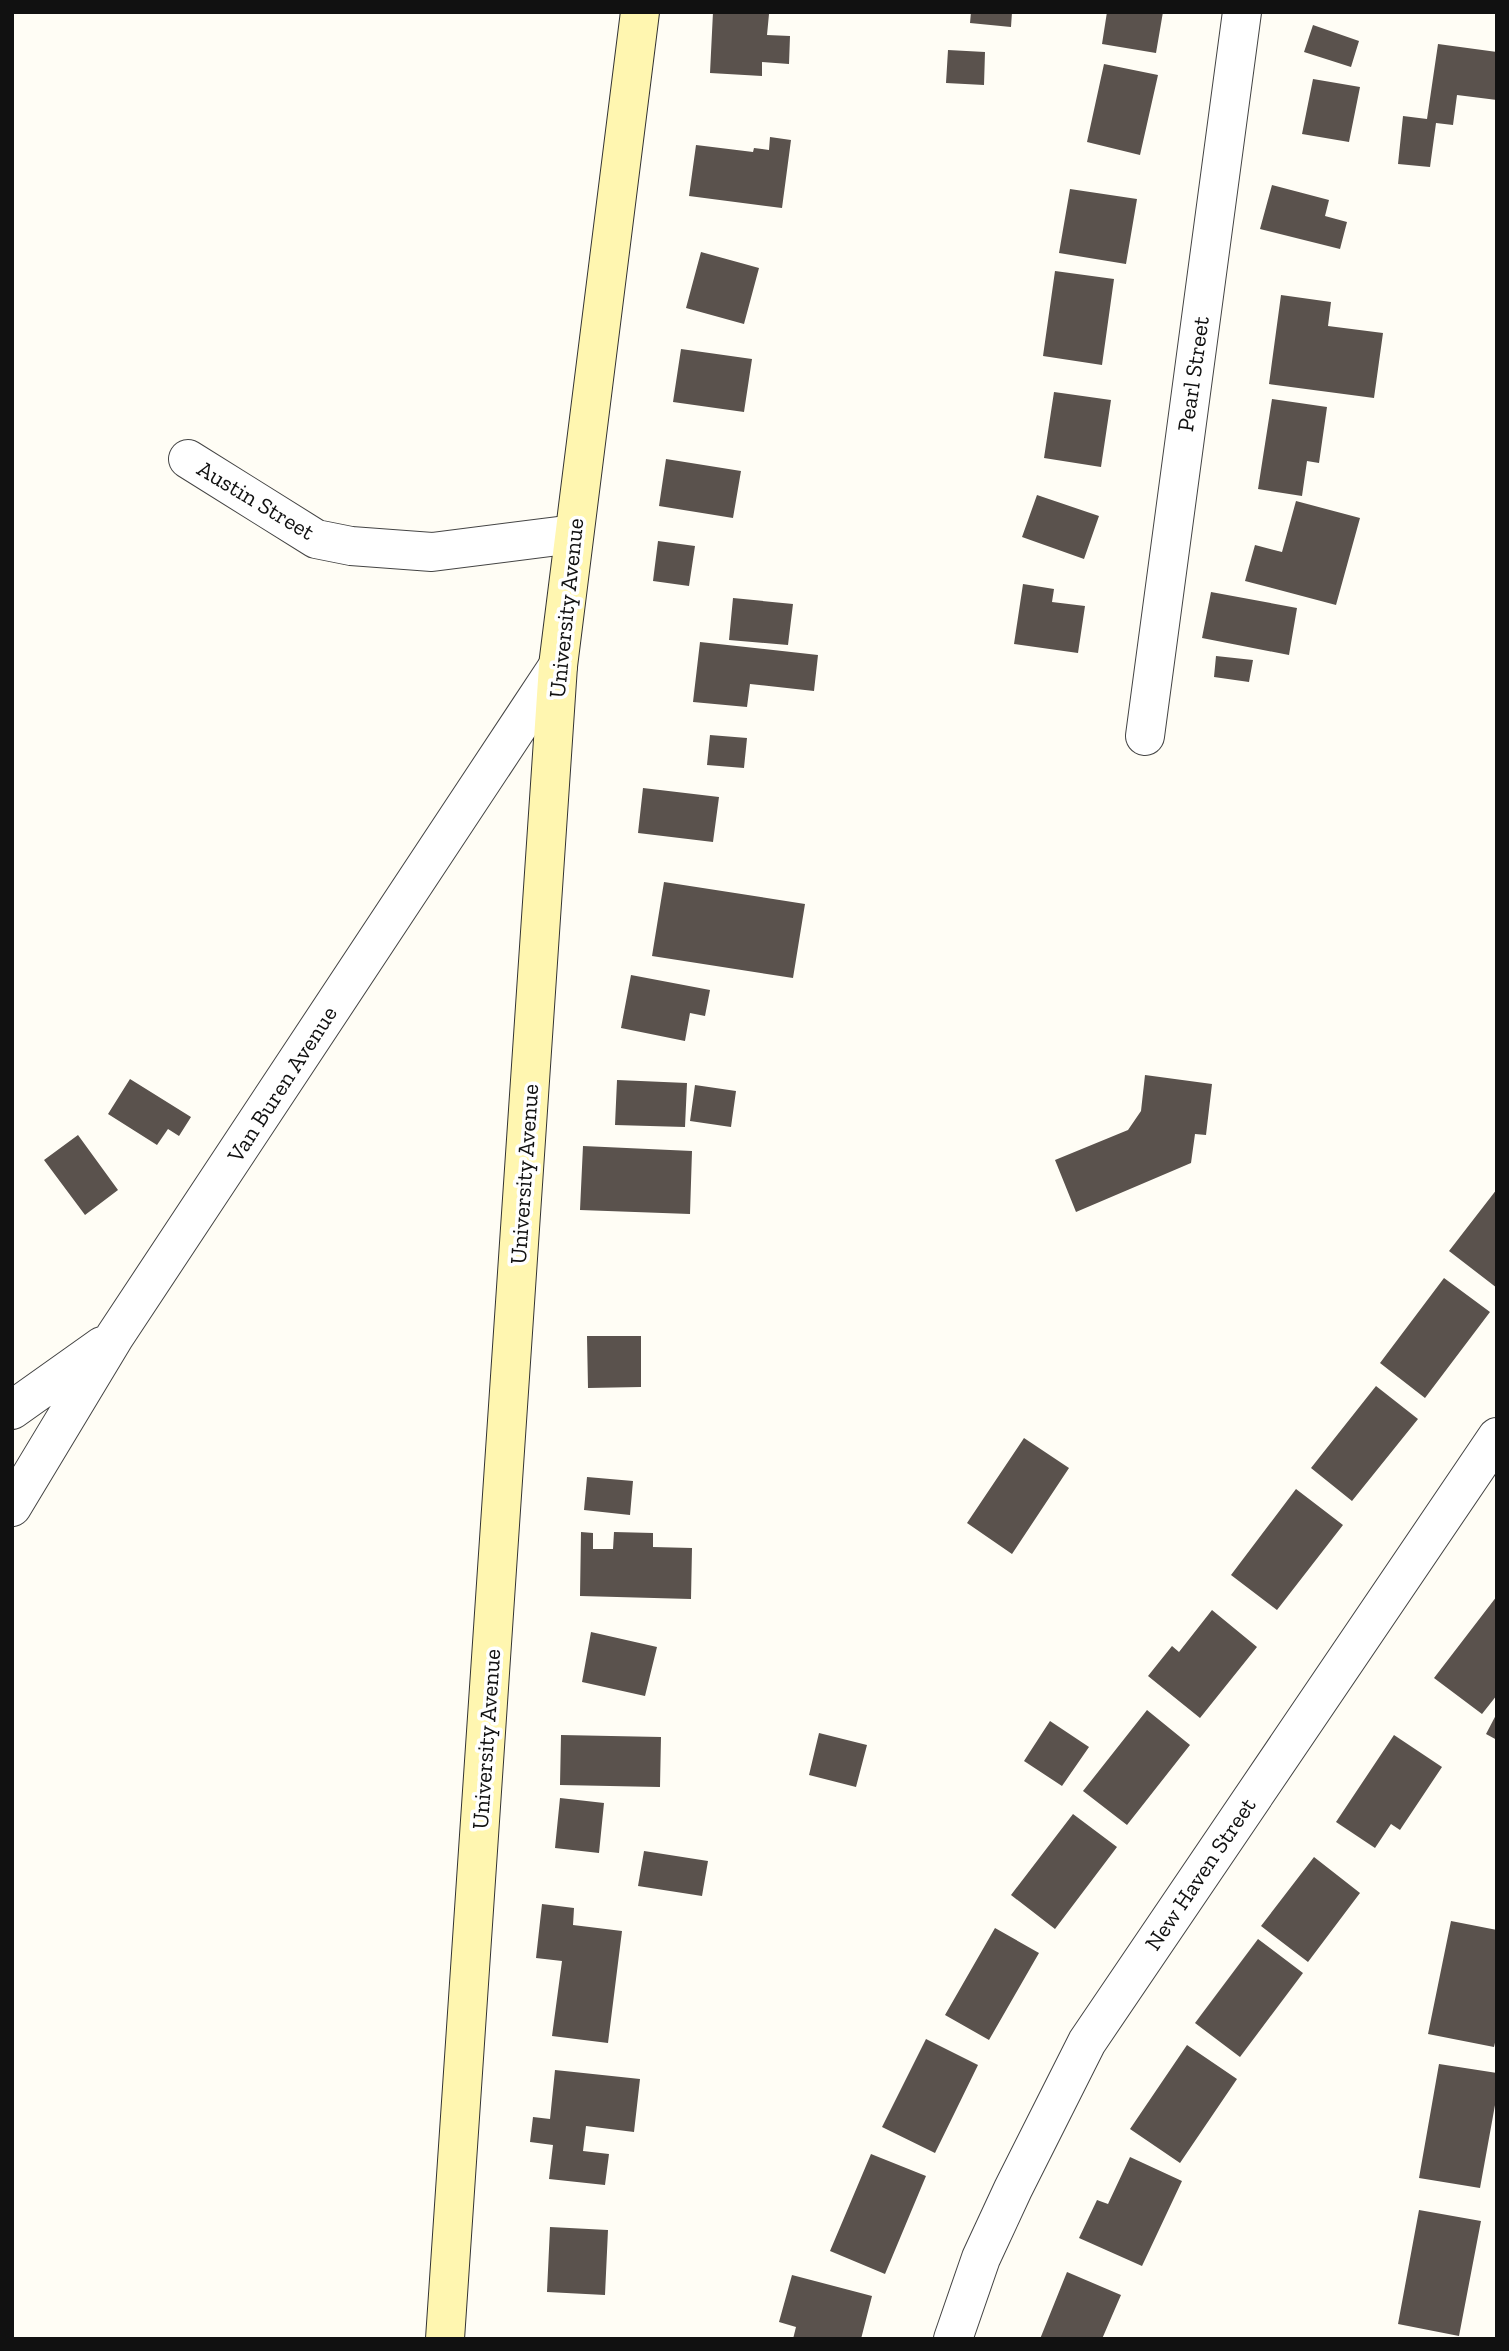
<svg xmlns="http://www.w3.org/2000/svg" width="1509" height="2351" viewBox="0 0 1509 2351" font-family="'Zilla Slab',serif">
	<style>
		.building { fill: #5a524d }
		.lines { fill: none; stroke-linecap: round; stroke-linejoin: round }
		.street-casing { stroke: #444; stroke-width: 40 }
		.secondary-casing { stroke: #333; stroke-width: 40 }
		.street { stroke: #fff; stroke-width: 38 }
		.secondary { stroke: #fff6b0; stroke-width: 38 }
		.labels { text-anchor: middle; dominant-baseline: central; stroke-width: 7; stroke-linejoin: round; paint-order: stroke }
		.street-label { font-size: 23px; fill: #111; stroke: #fff }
	</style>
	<rect width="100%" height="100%" fill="#fffdf5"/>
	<!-- building -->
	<path class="building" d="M713,12l56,2 -2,21 23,1 -1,28 -27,-2v14l-52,-3z
		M971,12h41l-1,15 -41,-4z
		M1107,12h56l-7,41 -54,-9z
		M1313,25l46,16 -8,26 -47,-15z
		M1438,44l59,8v48l-40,-5 -4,30 -17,-2 -6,44 -32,-3 5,-48 24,3z
		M948,50l37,2 -1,33 -38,-2z
		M1104,64l54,11 -18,80 -53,-13z
		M1313,79l47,8 -11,55 -47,-8z
		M770,137l21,3 -9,68 -93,-12 7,-51 57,7 1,-4 15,2z
		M1272,185l57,15 -4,16 22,6 -7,27 -80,-20z
		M1070,189l67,10 -11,65 -67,-11z
		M701,252l58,16 -15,56 -58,-16z
		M1055,271l59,8 -12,86 -59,-9z
		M1281,295l50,7 -3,24 55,7 -9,65 -105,-14z
		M681,349l71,10 -8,53 -71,-10z
		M1054,392l57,8 -10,67 -57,-9z
		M1272,399l55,8 -8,56 -12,-2 -5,35 -44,-7z
		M666,459l75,12 -8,47 -74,-12z
		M1037,495l62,21 -15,43 -62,-22z
		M1296,501l64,17 -24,87 -91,-24 10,-36 27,7z
		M658,541l37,5 -6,40 -36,-5z
		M1023,584l31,5 -2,13 33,4 -7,47 -64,-9z
		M1211,592l86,16 -8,47 -87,-17z
		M733,598l60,6 -5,41 -59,-5z
		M700,642l118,13 -4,36 -64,-7 -3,23 -54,-5z
		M1216,656l37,4 -4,22 -35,-5z
		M710,735l37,3 -3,30 -37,-3z
		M643,788l76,9 -6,45 -75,-9z
		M664,882l141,22 -12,74 -141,-22z
		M631,975l79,15 -5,26 -15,-3 -5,28 -64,-13z
		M1145,1075l67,9 -6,51 -11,-1 -4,29 -115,49 -21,-52 73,-30 13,-19z
		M130,1079l61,38 -12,19 -11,-7 -11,16 -49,-31z
		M617,1080l70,3 -2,44 -70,-2z
		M695,1085l41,6 -5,36 -41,-6z
		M78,1135l40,55 -33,25 -41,-55z
		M583,1146l109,5 -2,63 -110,-4z
		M1497,1189v99l-48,-37z
		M1444,1278l46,34 -65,86 -45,-35z
		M587,1336h54v51l-53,1z
		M1376,1386l42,33 -66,82 -41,-33z
		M1024,1438l45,30 -57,86 -45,-31z
		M587,1477l46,4 -3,34 -46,-5z
		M1296,1489l47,36 -66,85 -46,-35z
		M581,1532l12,1v16h20l1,-17 39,1v14l39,1 -1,51 -111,-3z
		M1497,1596v99l-15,19 -48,-36z
		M1212,1610l45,37 -57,71 -52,-42 24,-30 7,6z
		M591,1632l66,15 -12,49 -63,-14z
		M1147,1710l43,35 -63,80 -44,-34z
		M1497,1713v27l-11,-6z
		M1050,1721l39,26 -27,39 -38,-25z
		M819,1733l48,12 -11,42 -47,-12z
		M561,1735l100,2 -1,50 -100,-2z
		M1394,1735l48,32 -42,63 -9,-6 -16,24 -39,-26z
		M560,1798l44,5 -5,50 -44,-5z
		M1073,1814l44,33 -62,82 -44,-34z
		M644,1851l64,10 -6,35 -64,-10z
		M1314,1857l46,36 -52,69 -47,-36z
		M542,1904l32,4 -1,17 49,6 -14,112 -56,-7 10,-75 -26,-3z
		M1451,1921l46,9v104l-3,13 -66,-13z
		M995,1928l44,25 -50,87 -44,-25z
		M1258,1939l45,34 -63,84 -45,-34z
		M926,2039l52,26 -43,88 -53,-26z
		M1187,2045l50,34 -57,84 -50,-34z
		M1439,2064l58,9v21l-17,94 -61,-10z
		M555,2070l85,9 -6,53 -48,-6 -3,25 26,3 -4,31 -56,-6 4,-34 -23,-3 3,-25 17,2z
		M871,2154l55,22 -41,98 -55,-23z
		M1130,2157l52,24 -40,85 -63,-28 18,-38 11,4z
		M1419,2210l62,11 -22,115 -61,-12z
		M550,2227l58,3 -3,65 -58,-3z
		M1067,2272l54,23 -19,44h-62z
		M792,2275l80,21 -11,43h-68l3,-12 -17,-5z"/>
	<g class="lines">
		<defs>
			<path id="street" d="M188,459l128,80 35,7 81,6 142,-18
				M1145,736l97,-724
				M12,1410l90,-64
				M12,1507l103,-171 443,-670
				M953,2339l28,-81 32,-69 74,-147 410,-605"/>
			<path id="secondary" d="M445,2339l113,-1673 82,-654"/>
		</defs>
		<!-- street casing -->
		<use href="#street" class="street-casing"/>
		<!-- secondary casing -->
		<use href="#secondary" class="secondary-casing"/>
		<!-- street -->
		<use href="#street" class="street"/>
		<!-- secondary -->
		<use href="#secondary" class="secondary"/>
	</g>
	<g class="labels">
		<!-- street labels -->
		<g class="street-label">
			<text transform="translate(1193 374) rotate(-82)">Pearl Street</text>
			<text transform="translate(256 500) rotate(31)">Austin Street</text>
			<text transform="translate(566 608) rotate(-84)">University Avenue</text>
			<text transform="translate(282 1084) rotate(-57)">Van Buren Avenue</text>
			<text transform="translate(524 1174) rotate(-86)">University Avenue</text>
			<text transform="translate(486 1739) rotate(-86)">University Avenue</text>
			<text transform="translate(1200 1874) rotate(-56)">New Haven Street</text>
		</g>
	</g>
	<!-- border -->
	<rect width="1509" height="2351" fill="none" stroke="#111111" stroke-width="28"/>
</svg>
